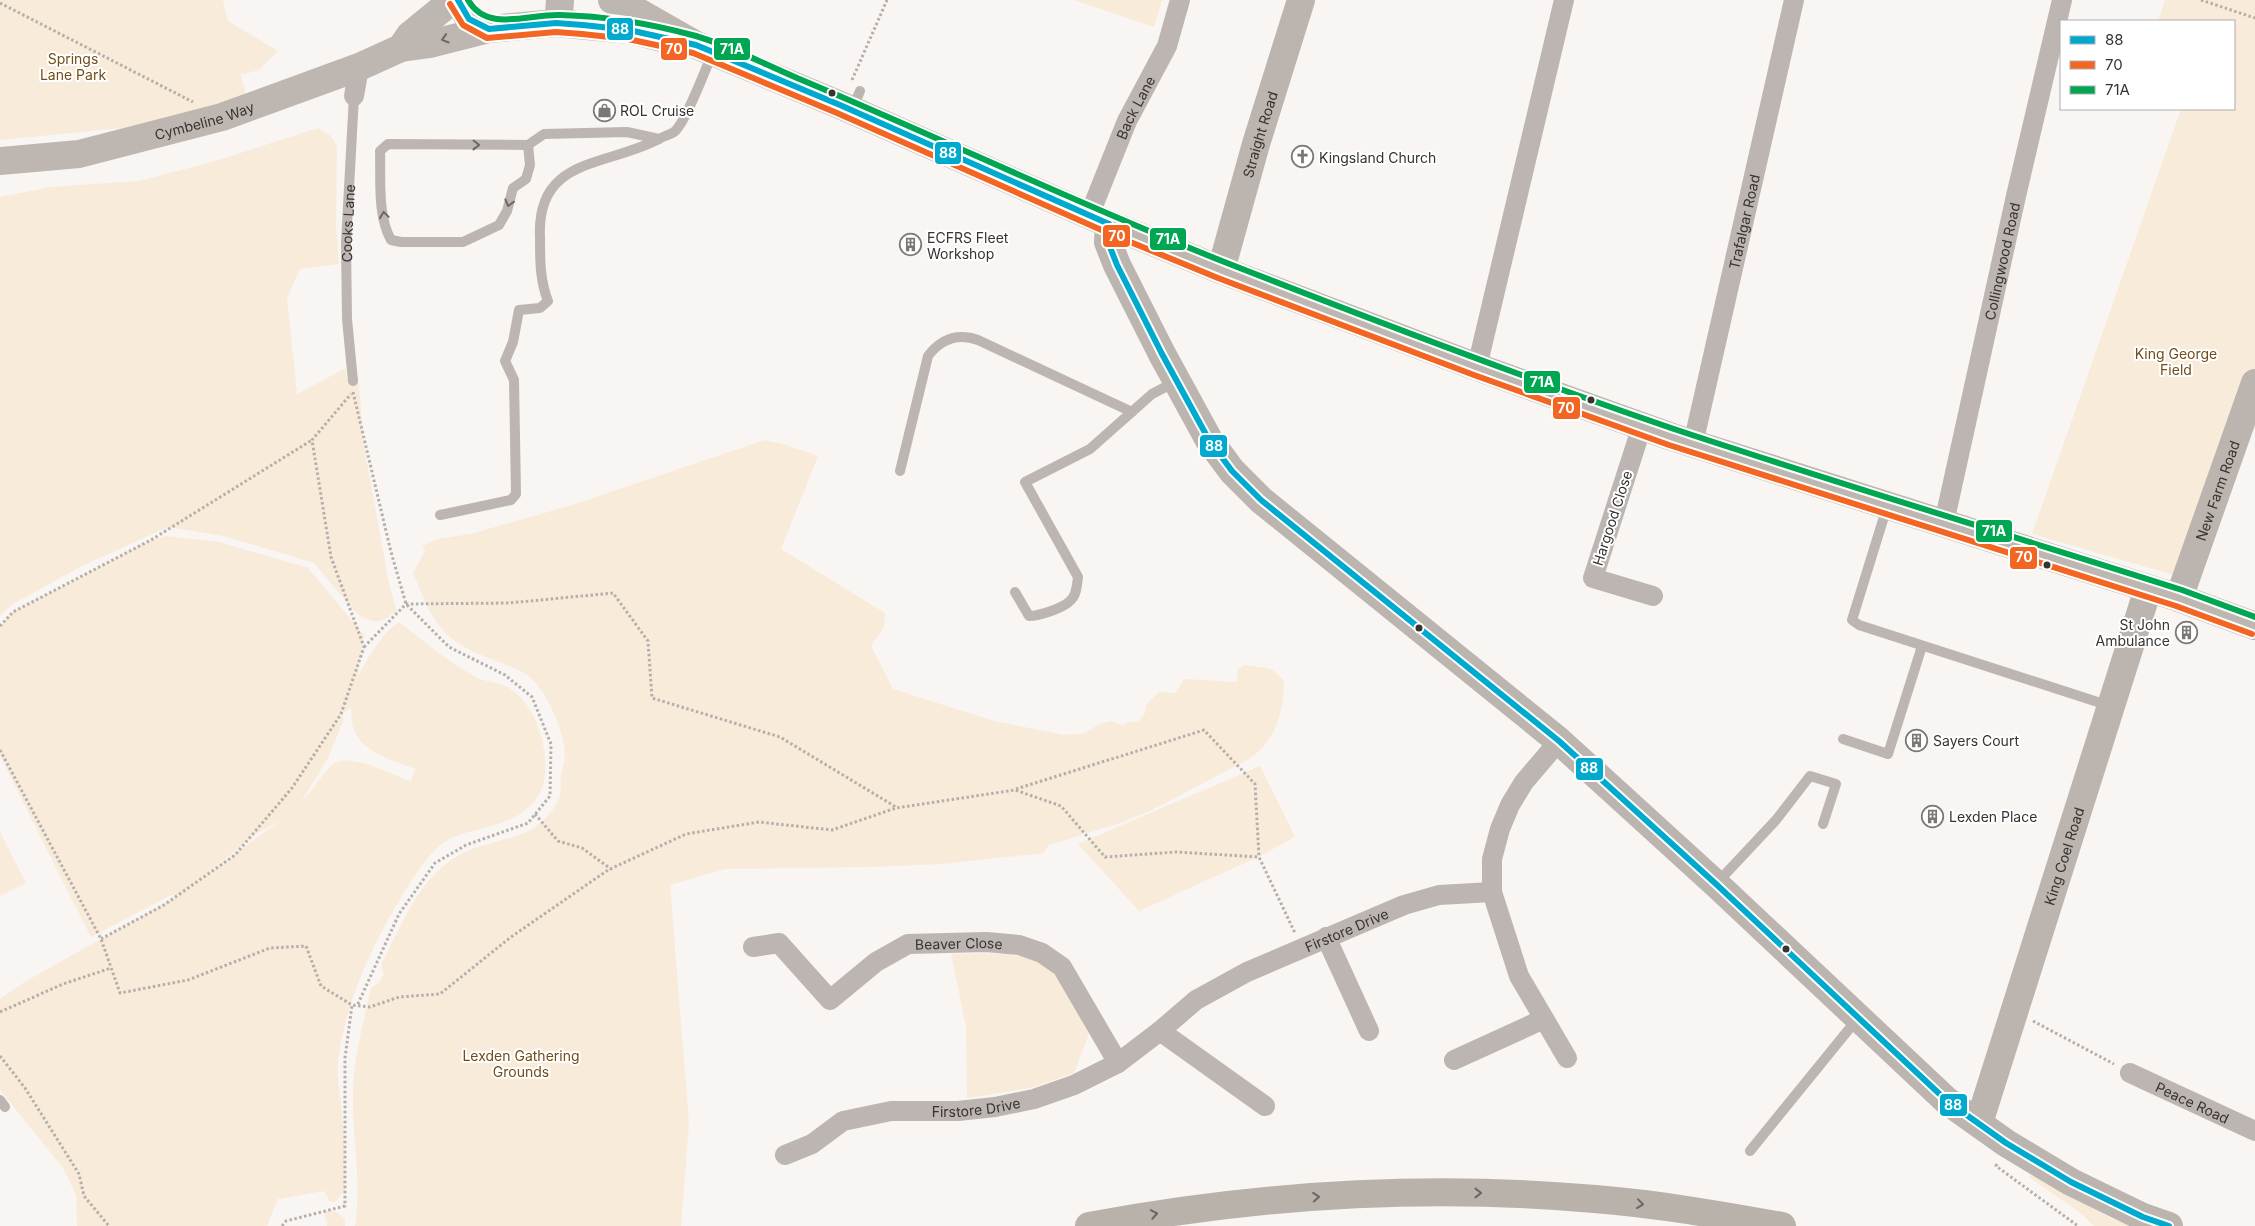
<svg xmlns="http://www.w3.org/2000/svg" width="2255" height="1226" viewBox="0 0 2255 1226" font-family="Inter,sans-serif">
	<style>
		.green { fill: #f9ebda; fill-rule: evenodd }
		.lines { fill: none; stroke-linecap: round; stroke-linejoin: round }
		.path { stroke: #b5afab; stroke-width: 3; stroke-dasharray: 2.5 2.5; stroke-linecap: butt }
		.lane { stroke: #bcb5b1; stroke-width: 10 }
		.street { stroke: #bcb5b1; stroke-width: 20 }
		.secondary { stroke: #bbb4af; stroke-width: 28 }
		.primary { stroke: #beb7b1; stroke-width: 28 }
		.highway { stroke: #b8b2ab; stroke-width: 28 }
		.bus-1-casing { stroke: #fff; stroke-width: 10 }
		.bus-2-casing { stroke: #fff; stroke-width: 10 }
		.bus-3-casing { stroke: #fff; stroke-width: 10 }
		.bus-1 { stroke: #00a9ce; stroke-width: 6 }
		.bus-2 { stroke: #f26522; stroke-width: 6 }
		.bus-3 { stroke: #00a651; stroke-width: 6 }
		.oneway { stroke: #6c6864 }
		.oneway2 { stroke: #6c6764 }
		.oneway3 { stroke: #6a6662 }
		.bus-dot { fill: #363331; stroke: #fff; stroke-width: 2 }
		.labels { text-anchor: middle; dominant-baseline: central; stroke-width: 4; stroke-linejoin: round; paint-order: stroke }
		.park-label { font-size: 14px; fill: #714d19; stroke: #fff }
		.street-label { font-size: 14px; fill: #363331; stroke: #fff }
		.poi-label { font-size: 14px; fill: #363331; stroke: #fff; text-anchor: start }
		.line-badge { stroke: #fff; stroke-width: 2 }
		.badge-label { font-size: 14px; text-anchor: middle; font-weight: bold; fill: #fff }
	</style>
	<rect width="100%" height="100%" fill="#f8f5f2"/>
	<!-- green -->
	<path class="green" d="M0,0h223l5,21 50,30 -19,19 -18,5 5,21 -93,29 -153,15z
		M1074,0h88l-8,27z
		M2165,0h90v375l-78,201 -145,-42 149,-425h53v-88h-76z
		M318,128l13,8 6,10 -1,77 3,41 -39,5 -13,29 10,96 49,-26 1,11 12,3 4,59 26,143 8,28c-7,2 -8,5 -14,8 -9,4 -20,-2 -27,-7l-42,-50 -90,-27 -56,-9 -86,39 -69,38 -13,12v-419l51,-10 87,-6 71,-18z
		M765,440l18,4 35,12 -37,93 104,64 -1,14 -13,19 22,43 101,32 70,14 21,-2 16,-10 11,-2 10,5 6,-4 11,-1 6,-8 1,-8 13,-13 17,1 8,-14 53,3 1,-13 7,-4 26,4 13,11c-1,33 -7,61 -37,80l-97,51 -33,13 -68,21 -6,8 -100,11 -76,3 -142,2 -55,16 19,238 -8,103h-326c7,-44 -3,-89 -2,-133 0,-36 11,-70 18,-105l8,-5 5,-9 -3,-9c15,-29 34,-75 59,-96 9,-8 21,-16 32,-20 34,-12 67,-11 86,-48 4,-6 2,-18 3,-26 2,-7 4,-14 4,-22 -1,-23 -21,-71 -43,-81 -23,-12 -50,-17 -71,-34 -21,-18 -27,-40 -38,-65l12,-22 -3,-5 15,-7 34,-5 101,-29z
		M166,536l53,6 89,26 56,67 -6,41c11,-19 23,-42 41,-54 25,19 49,40 77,55 9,5 20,5 29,9 12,5 25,21 30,33 10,23 17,58 1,80 -23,33 -72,25 -97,47 -15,14 -25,31 -36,48 -31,51 -58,108 -65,168 -2,18 3,35 4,53 3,25 3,50 3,75l-9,11 -6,1 -6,-11 -46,8 -11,27h-190l-1,-31 -13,-27 -63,-78v-91l26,-18 154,-86h-9l-80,42 -91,-181v-129l13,-15 138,-72zM351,708c1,6 0,13 2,19 8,26 40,33 62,42l-4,12c-19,-5 -63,-32 -80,-15 -11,11 -19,26 -30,36l27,-44 16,-39 -3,-5zM282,819l-89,66 60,-49z
		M1260,766l35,71 -37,20 -119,54 -61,-67z
		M0,832l26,51 -26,13z
		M951,954c33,0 83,-6 106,23 13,16 21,39 32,57l-15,39 -44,15 -63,10 -1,-72z
		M2032,1173l78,45 22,8h-38l-11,-11 -54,-38z
		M324,1211h11l10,8v7h-18z"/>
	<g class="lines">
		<!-- path -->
		<path class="path" d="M2201,0l54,18
			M0,3l193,99
			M852,80l35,-80
			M353,392l38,160 15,52 43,43 56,28 27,22 19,47 -1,52 -22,27 -62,22 -31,18 -36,51 -42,92
			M0,626l13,-14 138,-72 161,-100
			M364,647l42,-43 103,-1 104,-10 35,48 4,57 128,39 116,70
			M0,750l101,189 19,54 68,-13 82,-32 36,-2 15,40 31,19 18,2 29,-10 41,-3 71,-57 97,-67 78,-36 73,-12 73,8 64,-22 119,-18 46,16 44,51 71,-5 83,5
			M1016,789l188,-59 51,54 4,73 36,76
			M535,814l23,27 24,7 29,21
			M101,939l63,-34 71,-50 57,-67 49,-74 23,-67 -33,-90 -19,-117 39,-46
			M0,1012l63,-28 48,-16
			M2033,1021l81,43
			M0,1056l25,32 54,86 5,22 25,30
			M1997,1164l-1,2 82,60
			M282,1226l4,-5 59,-15v-148l7,-53"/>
		<!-- lane -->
		<g class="lane">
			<path d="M852,110l8,-19"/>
			<path d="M528,145l2,20 -4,14 -13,9 -6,23 -8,14 -36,17h-62l-10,-2c-14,-25 -10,-61 -11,-89l8,-7 140,1 16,-11 83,-2 32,7"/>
			<path id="s1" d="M353,381l-6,-62 -1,-76 8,-147"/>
			<path d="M900,471l28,-115c13,-17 30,-23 50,-16l154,72"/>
			<path d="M1887,507l-35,113 7,5 251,81"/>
			<path d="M440,515l71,-15 5,-6 -2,-114 -9,-19 8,-19 6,-32 21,-2 8,-7c-8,-20 -8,-41 -8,-63 -4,-80 63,-71 117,-98 5,-3 12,-5 17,-8 11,-8 32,-64 38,-78"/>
			<path d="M1015,592l14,24c10,0 35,-8 42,-16 6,-6 6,-16 7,-23l-53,-95 65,-33 62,-55 23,-12"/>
			<path d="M1843,739l45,15 34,-108"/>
			<path d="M1716,884l60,-64 34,-44 26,8 -13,40"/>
			<path d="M0,1100l5,7"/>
			<path d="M1750,1151l108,-133"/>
		</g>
		<!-- street -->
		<g class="street">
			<path d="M354,96l5,-29"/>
			<path id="s2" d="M1089,216l38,-95 40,-75 13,-46"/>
			<path d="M1477,367l87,-367"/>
			<path d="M1642,426l-49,152 60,18"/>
			<path id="s3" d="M1693,444l101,-444"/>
			<path id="s4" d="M1944,523l72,-327 46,-196"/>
			<path d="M1559,741l-35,41 -14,23 -10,24 -8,30v33l27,84 48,82"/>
			<path d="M1326,937l43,94"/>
			<path id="s5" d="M753,947l26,-4 51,57 46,-38 32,-18 78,-2 33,3 23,8 20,14 56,96"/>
			<path d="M1160,1031l105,75"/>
			<path d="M1454,1060l90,-41"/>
			<path id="s6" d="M2130,1073l125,58"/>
			<path id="s7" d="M785,1155l27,-11 31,-23 48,-10h67l37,-4 39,-8 40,-14 44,-22 42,-32 36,-31 51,-28 157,-67 35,-10 53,-3"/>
		</g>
		<!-- secondary -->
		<g class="secondary">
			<path d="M1109,224l-1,18 9,23 45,89 47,86 23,31 29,29 298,241 157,143 231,217 59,42 65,39 72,35 26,9"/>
			<path id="s8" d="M1221,270l35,-126 45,-144"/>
			<path id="s9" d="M2179,598l76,-215"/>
			<path id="s10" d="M1979,1123l169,-534"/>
		</g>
		<!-- primary -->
		<g class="primary">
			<path d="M458,0l11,19 20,10 67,-6 73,7 41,10"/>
			<path d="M612,0l23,10 61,35 144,60 269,119 112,46 256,97 195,70 507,161 76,28"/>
			<path d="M556,23l3,-8 1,-15"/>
			<path d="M401,48l9,-13 43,-35"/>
			<path id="s11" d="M0,161l79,-7 143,-37 137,-50 42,-19 29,-4 59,-15"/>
		</g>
		<!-- highway -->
		<path class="highway" d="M1089,1226c166,-31 337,-42 506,-27 63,5 125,16 187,27"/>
		<defs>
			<path id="bus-1" d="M458,0l11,19 20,10 67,-6 27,2 46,5 67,15 144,60 269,119
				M1109,224l-1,18 9,23 45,89 47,86 23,31 29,29 298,241 157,143 231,217 59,42 65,39 72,35 26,9"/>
			<path id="bus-2" d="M450,4l13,21 24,13 69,-6 26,2 46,5 65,14 144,60 269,119 112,46 256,97 195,70 507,161 76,28"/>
			<path id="bus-3" d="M468,0c19,33 59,14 92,15 45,1 92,9 136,21 34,10 68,28 101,42 144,60 285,128 430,185 148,58 297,115 447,166 168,56 339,107 508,161l73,27"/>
		</defs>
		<!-- bus-1 casing -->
		<use href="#bus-1" class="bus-1-casing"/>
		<!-- bus-2 casing -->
		<use href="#bus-2" class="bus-2-casing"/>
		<!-- bus-3 casing -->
		<use href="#bus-3" class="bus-3-casing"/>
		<!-- bus-1 -->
		<use href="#bus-1" class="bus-1"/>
		<!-- bus-2 -->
		<use href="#bus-2" class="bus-2"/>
		<!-- bus-3 -->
		<use href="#bus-3" class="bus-3"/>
	</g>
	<!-- one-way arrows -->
	<defs><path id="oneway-chevron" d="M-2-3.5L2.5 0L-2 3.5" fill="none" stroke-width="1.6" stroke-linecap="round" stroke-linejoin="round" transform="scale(1.25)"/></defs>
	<use class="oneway" href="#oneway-chevron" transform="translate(445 39) rotate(163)"/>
	<g class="oneway2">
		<use href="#oneway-chevron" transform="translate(476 145) rotate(1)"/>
		<use href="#oneway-chevron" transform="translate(509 203) rotate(105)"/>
		<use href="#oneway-chevron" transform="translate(384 215) rotate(-98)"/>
	</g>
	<g class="oneway3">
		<use href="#oneway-chevron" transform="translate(1478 1193)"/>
		<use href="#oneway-chevron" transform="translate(1316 1197) rotate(-4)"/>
		<use href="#oneway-chevron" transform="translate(1640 1204) rotate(7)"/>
		<use href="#oneway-chevron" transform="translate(1154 1214) rotate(-10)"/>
	</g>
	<!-- icons -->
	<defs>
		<symbol id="shop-ring" viewBox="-11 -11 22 22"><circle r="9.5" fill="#fff" stroke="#7a7775" stroke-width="1.5"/><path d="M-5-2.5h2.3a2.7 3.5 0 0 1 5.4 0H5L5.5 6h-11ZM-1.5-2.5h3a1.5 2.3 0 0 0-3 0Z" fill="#7a7775"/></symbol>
		<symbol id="church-ring" viewBox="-11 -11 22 22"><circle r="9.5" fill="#fff" stroke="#7a7775" stroke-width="1.5"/><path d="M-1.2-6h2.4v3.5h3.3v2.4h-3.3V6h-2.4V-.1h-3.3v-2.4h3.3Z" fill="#7a7775"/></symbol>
		<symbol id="building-ring" viewBox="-11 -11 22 22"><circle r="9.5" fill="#fff" stroke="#7a7775" stroke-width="1.5"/><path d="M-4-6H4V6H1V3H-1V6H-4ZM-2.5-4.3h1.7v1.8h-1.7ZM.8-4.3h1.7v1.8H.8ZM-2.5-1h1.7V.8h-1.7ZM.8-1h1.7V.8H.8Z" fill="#7a7775"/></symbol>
	</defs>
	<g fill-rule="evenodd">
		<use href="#shop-ring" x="592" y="98" width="25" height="25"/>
		<use href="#church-ring" x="1290" y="144" width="25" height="25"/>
		<use href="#building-ring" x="898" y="232" width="25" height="25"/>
		<use href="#building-ring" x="2174" y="620" width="25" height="25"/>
		<use href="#building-ring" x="1904" y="728" width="25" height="25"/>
		<use href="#building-ring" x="1920" y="804" width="25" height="25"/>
	</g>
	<!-- markers -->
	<g class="bus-dot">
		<circle cx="832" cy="93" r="4.5"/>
		<circle cx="1591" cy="400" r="4.5"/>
		<circle cx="2047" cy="565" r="4.5"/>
		<circle cx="1419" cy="628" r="4.5"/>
		<circle cx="1786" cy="949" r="4.5"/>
	</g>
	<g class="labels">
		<!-- park labels -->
		<g class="park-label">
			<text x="73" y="58">Springs<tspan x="73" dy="16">Lane Park</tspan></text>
			<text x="2176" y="353">King George<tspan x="2176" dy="16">Field</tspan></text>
			<text x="521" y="1055">Lexden Gathering<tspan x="521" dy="16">Grounds</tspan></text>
		</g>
		<!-- street labels -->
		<g class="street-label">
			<text stroke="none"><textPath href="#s2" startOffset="118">Back Lane</textPath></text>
			<text stroke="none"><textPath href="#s11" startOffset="209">Cymbeline Way</textPath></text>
			<text stroke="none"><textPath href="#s8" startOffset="141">Straight Road</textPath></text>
			<text stroke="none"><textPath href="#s3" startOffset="228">Trafalgar Road</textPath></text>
			<text stroke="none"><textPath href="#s1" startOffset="158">Cooks Lane</textPath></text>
			<text stroke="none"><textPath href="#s4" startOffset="268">Collingwood Road</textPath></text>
			<text stroke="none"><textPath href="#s9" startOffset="114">New Farm Road</textPath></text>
			<text transform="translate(1612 518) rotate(-72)">Hargood Close</text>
			<text stroke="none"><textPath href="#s10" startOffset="280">King Coel Road</textPath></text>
			<text stroke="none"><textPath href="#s7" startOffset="619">Firstore Drive</textPath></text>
			<text stroke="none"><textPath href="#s5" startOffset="250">Beaver Close</textPath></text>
			<text stroke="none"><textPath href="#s6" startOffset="69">Peace Road</textPath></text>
			<text stroke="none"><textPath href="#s7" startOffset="202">Firstore Drive</textPath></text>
		</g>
		<!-- poi labels -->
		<g class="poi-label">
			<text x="620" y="110">ROL Cruise</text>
			<text x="1319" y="157">Kingsland Church</text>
			<text x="927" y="237">ECFRS Fleet<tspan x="927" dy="16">Workshop</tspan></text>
			<text x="2170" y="624" text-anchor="end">St John<tspan x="2170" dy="16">Ambulance</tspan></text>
			<text x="1933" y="740">Sayers Court</text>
			<text x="1949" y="816">Lexden Place</text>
		</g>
	</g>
	<g class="line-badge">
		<rect x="606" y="17" width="28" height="24" rx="5" fill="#00a9ce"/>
		<rect x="660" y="37" width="28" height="24" rx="5" fill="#f26522"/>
		<rect x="713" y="37" width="38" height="24" rx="5" fill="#00a651"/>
		<rect x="934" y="141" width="28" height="24" rx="5" fill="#00a9ce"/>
		<rect x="1102" y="224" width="29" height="24" rx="5" fill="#f26522"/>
		<rect x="1149" y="227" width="38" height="24" rx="5" fill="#00a651"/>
		<rect x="1523" y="370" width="38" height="24" rx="5" fill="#00a651"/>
		<rect x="1552" y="396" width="29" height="24" rx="5" fill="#f26522"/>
		<rect x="1199" y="434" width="29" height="24" rx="5" fill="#00a9ce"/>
		<rect x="1975" y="519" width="38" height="24" rx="5" fill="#00a651"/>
		<rect x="2009" y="546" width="29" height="24" rx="5" fill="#f26522"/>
		<rect x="1575" y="757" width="29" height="24" rx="5" fill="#00a9ce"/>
		<rect x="1939" y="1093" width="29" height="24" rx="5" fill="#00a9ce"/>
	</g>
	<g class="badge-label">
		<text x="620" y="34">88</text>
		<text x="674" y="54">70</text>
		<text x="732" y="54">71A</text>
		<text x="948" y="158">88</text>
		<text x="1117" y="241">70</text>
		<text x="1168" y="244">71A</text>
		<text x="1542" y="387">71A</text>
		<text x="1566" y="413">70</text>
		<text x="1214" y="451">88</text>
		<text x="1994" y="536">71A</text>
		<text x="2024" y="562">70</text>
		<text x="1589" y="773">88</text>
		<text x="1953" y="1110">88</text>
	</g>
	<!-- legend -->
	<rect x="2060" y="20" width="175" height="90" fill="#ffffff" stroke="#afadad"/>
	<rect x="2070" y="36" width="25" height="8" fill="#00a9ce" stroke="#afadad"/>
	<text x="2105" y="45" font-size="15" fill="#363331">88</text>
	<rect x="2070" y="61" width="25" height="8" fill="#f26522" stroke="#afadad"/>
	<text x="2105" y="70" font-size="15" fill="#363331">70</text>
	<rect x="2070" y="86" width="25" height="8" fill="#00a651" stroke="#afadad"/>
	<text x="2105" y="95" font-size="15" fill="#363331">71A</text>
</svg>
